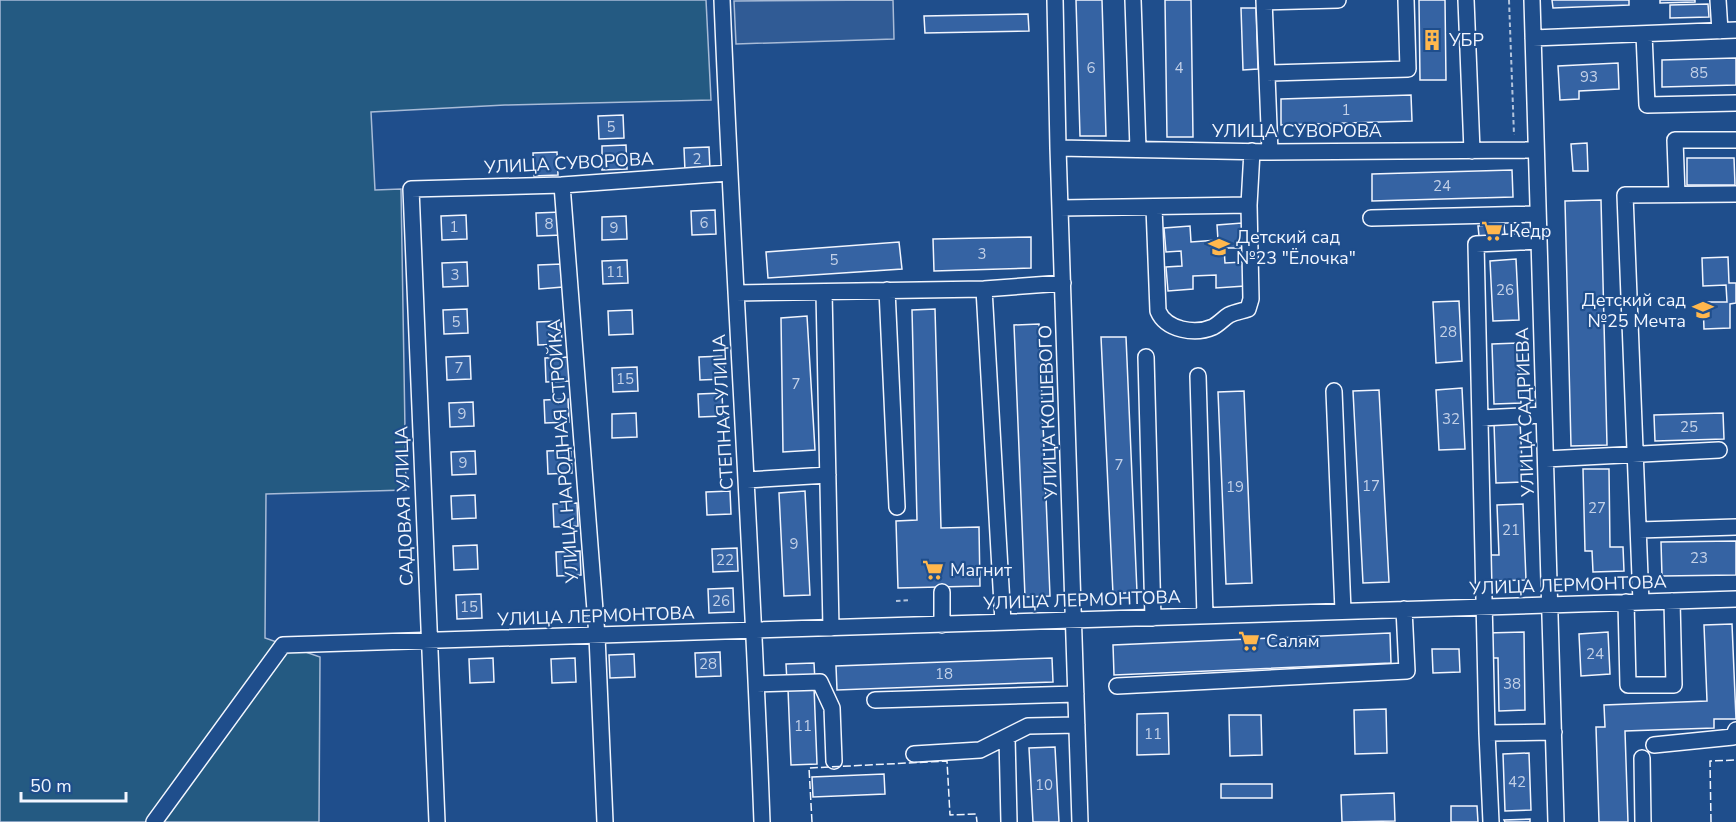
<svg xmlns="http://www.w3.org/2000/svg" width="1736" height="822" viewBox="0 0 1736 822" font-family="'Nunito Sans',sans-serif">
	<style>
		.green { fill: #245a82; stroke: #a8bbd7; stroke-width: 1.5 }
		.parking { fill: #305b95; stroke: #a8bbd7; stroke-width: 1.5 }
		.building { fill: #3563a3; stroke: #f2f6ff; stroke-width: 1.5 }
		.lines { fill: none; stroke-linecap: round; stroke-linejoin: round }
		.minor-casing { stroke: #f2f6ff; stroke-width: 18 }
		.path { stroke: #b3c4dc; stroke-width: 2; stroke-dasharray: 4.5 3; stroke-linecap: butt }
		.minor { stroke: #1f4e8c; stroke-width: 15 }
		.fence { stroke: #f2f6ff; stroke-width: 1.5; stroke-dasharray: 8 3; stroke-linecap: butt }
		.labels { text-anchor: middle; dominant-baseline: central; stroke-width: 4.5; stroke-linejoin: round; paint-order: stroke }
		.number-label { font-size: 15px; fill: #c3d1e8 }
		.poi-label { font-size: 18px; fill: #f2f6ff; stroke: #1f4e8c; text-anchor: start }
		.street-label { font-size: 18px; fill: #f2f6ff; stroke: #1f4e8c }
	</style>
	<rect width="100%" height="100%" fill="#1f4e8c"/>
	<!-- green -->
	<path class="green" d="M0,0h706l5,100 -206,5 -134,7 4,78 26,-1 5,301 -140,4 -1,144 55,19 -1,165h-319z"/>
	<!-- parking -->
	<path class="parking" d="M893,0l1,39 -158,5 -2,-43z"/>
	<!-- building -->
	<path class="building" d="M1076,0h26l4,136h-26z
		M1165,0h26l2,137h-26z
		M1419,0h26l1,80h-26z
		M1552,0h77v5l-76,3z
		M1660,0h35v2l-35,1z
		M1708,4l1,13 -39,1v-13z
		M1241,8h15l2,61 -15,1z
		M1028,14l1,17 -104,2 -1,-17z
		M1736,58v27l-74,2v-27z
		M1618,63l1,26 -40,2v8l-19,1 -2,-34z
		M1411,95l1,26 -131,4v-26z
		M623,115l1,23 -25,1 -1,-23z
		M1587,143l1,28h-15l-2,-27z
		M626,145l1,24 -25,1v-24z
		M709,147l1,23 -25,1 -1,-23z
		M557,152l1,23 -24,1 -1,-23z
		M1687,158h47l1,27h-48z
		M1512,170l1,27 -141,4v-27z
		M1601,200l6,245 -36,1 -6,-245z
		M715,210l1,24 -24,1 -1,-24z
		M561,212l1,23 -25,1 -1,-23z
		M466,215l1,24 -25,1 -1,-24z
		M626,216l1,23 -25,1v-23z
		M1242,223l1,25h-19l1,15 19,-1 1,24 -29,2v-13l-23,1v13l-25,2 -2,-24 16,-1 -1,-15 -15,1 -2,-24 26,-2 1,16 27,-2 -1,-15z
		M1504,225l1,10 -26,1 -1,-10z
		M1031,237v31l-97,3 -1,-32z
		M899,242l3,27 -134,9 -2,-26z
		M1728,257l1,26h7v20l-6,1v24l-26,1 -1,-27h24l-1,-17 -23,1 -1,-28z
		M1516,259l3,61 -26,1 -3,-60z
		M627,260l1,23 -25,1 -1,-23z
		M467,262l1,24 -25,1 -1,-24z
		M562,264l1,23 -24,2 -1,-24z
		M1459,301l3,60 -26,2 -3,-61z
		M467,309l1,24 -24,1 -1,-24z
		M935,309l6,219 38,-1 1,59 -82,2 -2,-67 21,-1 -5,-210z
		M632,310l1,24 -24,1 -1,-24z
		M807,316l8,134 -32,2 -2,-134z
		M561,321l1,23 -24,1 -1,-23z
		M1039,324l11,272 -25,1 -11,-272z
		M1101,337h25l11,255 -24,2z
		M1518,343l3,60 -27,1 -2,-60z
		M470,356l1,23 -24,1 -1,-23z
		M724,356v23l-24,1 -1,-23z
		M570,357l1,24 -25,1 -1,-24z
		M637,367l1,24 -25,1 -1,-24z
		M1462,388l3,61 -26,1 -3,-60z
		M1379,390l10,192 -26,1 -10,-192z
		M1244,391l8,192 -26,1 -8,-192z
		M722,393l1,23 -24,1 -1,-23z
		M568,399l1,23 -24,1 -1,-23z
		M473,402l1,24 -24,1 -1,-24z
		M636,413l1,24 -25,1v-24z
		M1723,413l1,26 -69,2 -1,-26z
		M1520,421l3,61 -27,1 -2,-60z
		M571,450l1,23 -24,1 -1,-23z
		M475,451l1,23 -24,1 -1,-23z
		M1583,469h26l1,78h13l1,24 -31,1 -1,-21h-7z
		M730,491l1,23 -24,1 -1,-23z
		M805,491l5,104 -26,1 -5,-103z
		M475,495l1,23 -24,1 -1,-23z
		M577,503l1,23 -24,1 -1,-23z
		M1523,504l3,76 -35,1 -1,-26h9l-2,-50z
		M1736,541v34l-74,1 -1,-34z
		M477,545l1,24 -24,1 -1,-24z
		M737,548l1,23 -25,1 -1,-23z
		M580,551l1,24 -24,1 -1,-24z
		M733,588l1,24 -25,1 -1,-24z
		M481,594l1,24 -25,1 -1,-24z
		M1732,624l4,95h-22v9l-89,3 3,91h-29l-3,-95h9l-1,-22 103,-4 -3,-76z
		M1524,632l1,78 -26,1 -1,-53h-11v-25z
		M1608,632l2,42 -29,2 -2,-42z
		M1390,633l1,30 -277,12 -1,-30z
		M1432,649h27l1,23 -27,1z
		M720,652l1,24 -25,1 -1,-24z
		M634,654l1,23 -25,1 -1,-23z
		M493,658l1,24 -24,1 -1,-24z
		M575,658l1,24 -24,1 -1,-24z
		M1052,658l1,24 -216,8 -1,-24z
		M814,663l1,18 -28,1 -1,-18z
		M814,687l3,77 -26,1 -3,-76z
		M1386,709l1,44 -32,1 -1,-44z
		M1168,713l1,41 -32,1v-41z
		M1229,715h32l1,40 -32,1z
		M1055,747l4,75h-26l-4,-74z
		M1529,753l2,57 -26,1 -2,-57z
		M884,774l1,20 -72,3 -1,-20z
		M1221,784h51v14h-51z
		M1394,793l1,28 -53,1 -1,-27z
		M1451,806h26l1,16h-27z
		M1530,819v3h-25l-1,-2z"/>
	<g class="lines">
		<defs>
			<path id="minor" d="M722,0c11,274 30,548 40,822
				M1055,0l3,148 22,674
				M1133,0l5,149
				M1264,0l6,152
				M1466,0l6,151
				M1532,0l24,822
				M1718,0l2,31
				M1264,2l74,-2
				M1644,34l3,71 89,-2
				M1533,38l203,-8
				M1267,73l141,-4 -2,-69
				M1058,148l212,4 266,-2
				M562,185l35,451 8,186
				M1677,195l-2,-55h61
				M1154,207l4,104c8,19 37,24 55,16 6,-3 11,-9 16,-12 6,-3 13,-4 19,-6l3,-10 -2,-94
				M1060,208l189,-3 3,-54
				M1371,218l167,-4
				M984,289l19,333
				M887,290l10,217
				M824,292l7,336
				M736,293l248,-4 79,-6
				M1146,357l7,261
				M1198,376l7,240
				M1334,391l9,220
				M1481,418l63,-3
				M1546,459l173,-9
				M747,480l81,-5
				M1639,530l97,-3
				M942,592v33
				M1626,602l2,83h46l-2,-84
				M1641,602l-16,-407 111,-1
				M757,684l63,-2 12,26 2,53
				M1117,686l290,-15 -3,-62
				M875,700l201,-6
				M1487,733l67,-1
				M1007,737l2,85
				M1654,745l79,-8 3,-7
				M914,754l66,-4 48,-24 49,-1
				M1642,758l1,64
				M154,822l129,-177 1453,-46
				M437,822l-26,-633 151,-4 167,-12
				M1491,822l-4,-89 -11,-489 63,-3"/>
		</defs>
		<!-- minor casing -->
		<use href="#minor" class="minor-casing"/>
		<!-- path -->
		<path class="path" d="M1509,0l5,135
			M896,601l15,-1"/>
		<!-- minor -->
		<use href="#minor" class="minor"/>
		<!-- fence -->
		<path class="fence" d="M812,822l-3,-54 138,-7 3,54 26,-1 1,8
			M1711,822l-1,-61 26,-1"/>
	</g>
	<!-- icons -->
	<defs>
		<symbol id="building-bare" viewBox="-9 -9 18 18"><path d="M-4-6H4V6H1V3H-1V6H-4ZM-2.5-4.3h1.7v1.8h-1.7ZM.8-4.3h1.7v1.8H.8ZM-2.5-1h1.7V.8h-1.7ZM.8-1h1.7V.8H.8Z" fill="#ffb74d" stroke="#1f4e8c" stroke-width="2.5" paint-order="stroke"/></symbol>
		<symbol id="supermarket-bare" viewBox="-9 -9 18 18"><path d="M-6-5.5h2.5l.6 2H6L4.5 2H-2.5L-4.4-4H-6ZM-1.5 3.2a1.3 1.3 0 1 0 .1 0ZM3 3.2a1.3 1.3 0 1 0 .1 0Z" fill="#ffb74d" stroke="#1f4e8c" stroke-width="2.5" paint-order="stroke"/></symbol>
		<symbol id="school-bare" viewBox="-9 -9 18 18"><path d="M0-5L7-2L0 1L-7-2ZM-4 1L0 2.5L4 1V4Q0 6-4 4Z" fill="#ffb74d" stroke="#1f4e8c" stroke-width="2.5" paint-order="stroke"/></symbol>
	</defs>
	<g fill-rule="evenodd">
		<use href="#building-bare" x="1417" y="25" width="30" height="30"/>
		<use href="#supermarket-bare" x="1477" y="216" width="30" height="30"/>
		<use href="#school-bare" x="1204" y="232" width="30" height="30"/>
		<use href="#school-bare" x="1688" y="295" width="30" height="30"/>
		<use href="#supermarket-bare" x="918" y="555" width="30" height="30"/>
		<use href="#supermarket-bare" x="1234" y="626" width="30" height="30"/>
	</g>
	<g class="labels">
		<!-- number labels -->
		<g class="number-label">
			<text x="1091" y="68">6</text>
			<text x="1179" y="68">4</text>
			<text x="1699" y="73">85</text>
			<text x="1589" y="77">93</text>
			<text x="1346" y="110">1</text>
			<text x="611" y="127">5</text>
			<text x="697" y="159">2</text>
			<text x="1442" y="186">24</text>
			<text x="704" y="223">6</text>
			<text x="549" y="224">8</text>
			<text x="454" y="227">1</text>
			<text x="614" y="228">9</text>
			<text x="982" y="254">3</text>
			<text x="834" y="260">5</text>
			<text x="615" y="272">11</text>
			<text x="455" y="275">3</text>
			<text x="1505" y="290">26</text>
			<text x="456" y="322">5</text>
			<text x="1448" y="332">28</text>
			<text x="459" y="368">7</text>
			<text x="625" y="379">15</text>
			<text x="796" y="384">7</text>
			<text x="462" y="414">9</text>
			<text x="1451" y="419">32</text>
			<text x="1689" y="427">25</text>
			<text x="463" y="463">9</text>
			<text x="1119" y="465">7</text>
			<text x="1371" y="486">17</text>
			<text x="1235" y="487">19</text>
			<text x="1597" y="508">27</text>
			<text x="1511" y="530">21</text>
			<text x="794" y="544">9</text>
			<text x="1699" y="558">23</text>
			<text x="725" y="560">22</text>
			<text x="721" y="601">26</text>
			<text x="469" y="607">15</text>
			<text x="1595" y="654">24</text>
			<text x="708" y="664">28</text>
			<text x="944" y="674">18</text>
			<text x="1512" y="684">38</text>
			<text x="803" y="726">11</text>
			<text x="1153" y="734">11</text>
			<text x="1517" y="782">42</text>
			<text x="1044" y="785">10</text>
		</g>
		<!-- poi labels -->
		<g class="poi-label">
			<text x="1449" y="40">УБР</text>
			<text x="1509" y="231">Кедр</text>
			<text x="1236" y="237">Детский сад<tspan x="1236" dy="21">№23 "Ёлочка"</tspan></text>
			<text x="1686" y="300" text-anchor="end">Детский сад<tspan x="1686" dy="21">№25 Мечта</tspan></text>
			<text x="950" y="570">Магнит</text>
			<text x="1266" y="641">Салям</text>
		</g>
		<!-- street labels -->
		<g class="street-label">
			<text x="1297" y="131">УЛИЦА СУВОРОВА</text>
			<text transform="translate(569 163) rotate(-3)">УЛИЦА СУВОРОВА</text>
			<text transform="translate(723 412) rotate(-93)">СТЕПНАЯ УЛИЦА</text>
			<text transform="translate(1048 412) rotate(-92)">УЛИЦА КОШЕВОГО</text>
			<text transform="translate(1525 412) rotate(-92)">УЛИЦА САДРИЕВА</text>
			<text transform="translate(563 451) rotate(-94)">УЛИЦА НАРОДНАЯ СТРОЙКА</text>
			<text transform="translate(404 506) rotate(-92)">САДОВАЯ УЛИЦА</text>
			<text transform="translate(1568 585) rotate(-2)">УЛИЦА ЛЕРМОНТОВА</text>
			<text transform="translate(1082 600) rotate(-2)">УЛИЦА ЛЕРМОНТОВА</text>
			<text transform="translate(596 616) rotate(-2)">УЛИЦА ЛЕРМОНТОВА</text>
		</g>
	</g>
	<!-- scale -->
	<path d="M21 792v9h105v-9" fill="none" stroke="#f2f6ff" stroke-width="3"/>
	<text x="30" y="792" font-size="18" fill="#f2f6ff" stroke="#1f4e8c" stroke-width="4.5" paint-order="stroke">50 m</text>
</svg>
